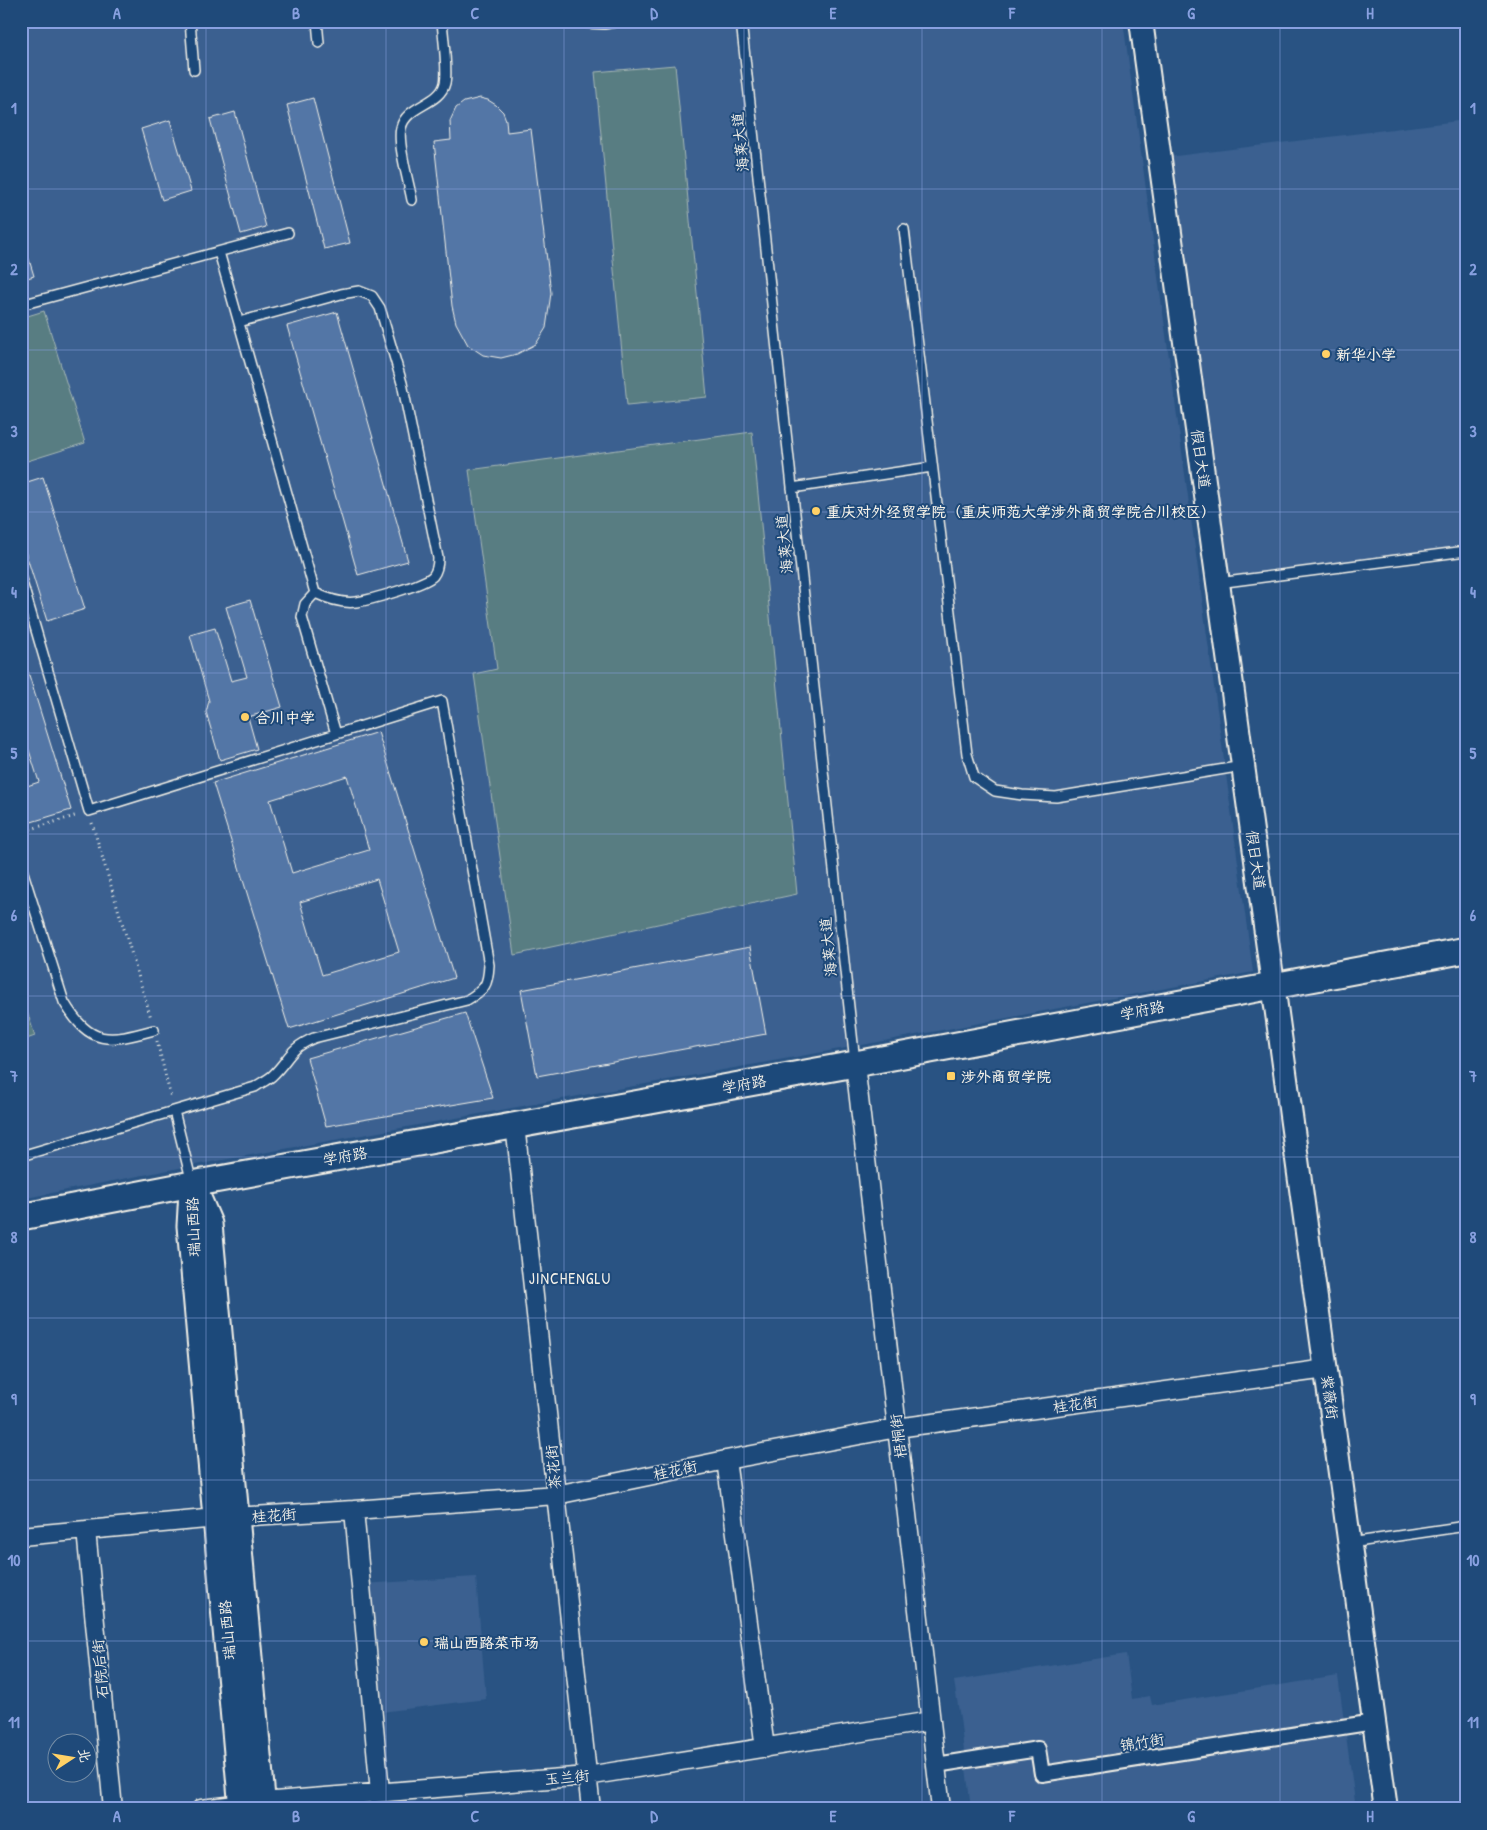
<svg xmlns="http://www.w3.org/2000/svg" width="1487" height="1830" viewBox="0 0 1487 1830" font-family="'Patrick Hand','LXGW WenKai TC',sans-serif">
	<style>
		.built { fill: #3a6190 }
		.green { fill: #597d82; stroke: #a6b7b5 }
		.building { fill: #5376a6; stroke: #f4f1e8; fill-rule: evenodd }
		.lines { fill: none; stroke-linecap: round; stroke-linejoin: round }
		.service-casing { stroke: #f4f1e8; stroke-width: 12 }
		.pedestrian-casing { stroke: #f4f1e8; stroke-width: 18 }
		.minor-casing { stroke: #f4f1e8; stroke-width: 21 }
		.tertiary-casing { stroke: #f4f1e8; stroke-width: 26 }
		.secondary-casing { stroke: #f4f1e8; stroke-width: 29 }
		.path { stroke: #f4f1e8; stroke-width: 3; stroke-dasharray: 1 4; stroke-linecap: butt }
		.service { stroke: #1f4a7a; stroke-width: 9 }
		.pedestrian { stroke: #1f4a7a; stroke-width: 14 }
		.minor { stroke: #1f4a7a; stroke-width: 18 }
		.tertiary { stroke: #1f4a7a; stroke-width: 22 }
		.secondary { stroke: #1f4a7a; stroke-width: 25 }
		.grid { fill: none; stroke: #88a0e0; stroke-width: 1; stroke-opacity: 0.55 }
		.poi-dot { fill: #ffd166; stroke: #1f4a7a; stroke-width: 2 }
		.labels { text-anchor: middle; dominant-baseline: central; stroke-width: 4; stroke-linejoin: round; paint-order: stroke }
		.street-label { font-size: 15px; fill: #f4f1e8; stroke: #1f4a7a }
		.poi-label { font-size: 15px; font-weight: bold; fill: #f4f1e8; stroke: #1f4a7a; text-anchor: start }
		.neighbourhood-label { font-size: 16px; letter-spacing: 1px; fill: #f4f1e8; stroke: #1f4a7a }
		.neatline { fill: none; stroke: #88a0e0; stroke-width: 2 }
		.grid-label { font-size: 16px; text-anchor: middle; font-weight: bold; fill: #88a0e0 }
	</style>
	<rect width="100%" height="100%" fill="#295383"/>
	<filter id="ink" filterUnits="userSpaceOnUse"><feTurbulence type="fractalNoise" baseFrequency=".02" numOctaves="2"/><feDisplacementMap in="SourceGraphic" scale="10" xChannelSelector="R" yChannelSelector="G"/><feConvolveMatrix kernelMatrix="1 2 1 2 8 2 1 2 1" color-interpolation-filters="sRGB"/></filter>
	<g filter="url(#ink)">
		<!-- built -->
		<path class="built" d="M21,21h1102l130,951 -402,75 -662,119 -168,33z
			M1466,120v431l-248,32 -58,-425z
			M476,1577l10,122 -113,14 -11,-129z
			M1126,1654l6,45 18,-3 2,9 186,-29 18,133h-385l-11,-91 -6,-37z"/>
		<!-- green -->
		<path class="green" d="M675,65l32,332 -80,8 -32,-333z
			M44,311l41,132 -64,20v-145z
			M752,432l45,462 -283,61 -40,-281 23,-5 -28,-199z
			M21,993l14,43 -14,5z"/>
		<!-- building -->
		<path class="building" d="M313,98l37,145 -26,6 -37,-144z
			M480,98l8,2 8,5 7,7 3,8 1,12 24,-3 20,164 -5,35 -10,16 -19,10 -16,4 -18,-3 -15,-10 -12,-22 -4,-17 -18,-164 17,-2 -1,-19 6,-13 8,-6z
			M235,112l31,115 -25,7 -31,-115z
			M170,120l21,71 -29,9 -21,-71z
			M21,233l13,43 -13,4z
			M337,312l71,249 -50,14 -71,-249z
			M43,477l42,132 -38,12 -26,-83v-54z
			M250,600l32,107 -34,10 9,32 -37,11 -14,-48 3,-11 -19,-66 25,-7 16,53 16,-4 -21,-70z
			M24,659l47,151 -43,13 -7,-23v-12l18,-6 -18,-57v-65z
			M378,732l76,246 -165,51 -76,-246zM347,776l22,74 -77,23 -22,-73zM377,879l22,73 -77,23 -22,-73z
			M750,947l16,87 -229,42 -16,-86z
			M465,1013l28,85 -167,28 -19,-68z"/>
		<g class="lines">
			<defs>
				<path id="service" d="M190,21l4,49
					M317,21l2,22
					M583,21l2,2 19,1 18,-3
					M741,21l114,1041
					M412,200c-3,-17 -15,-57 -11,-72 5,-23 39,-23 44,-45 3,-12 -2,-48 -3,-62
					M904,229l63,525 7,23 21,14 27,4 34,2 187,-31
					M219,252l96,341 -10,11 -3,13 34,117
					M21,305l267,-72
					M239,322l102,-28 18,-3 13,5 8,12 22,75 36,175c0,6 -1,13 -5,18 -9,9 -63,24 -77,26 -14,2 -28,-3 -41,-9
					M792,488l140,-21
					M21,579l68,232 353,-110 47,264c-1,21 -4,24 -22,35l-153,38c-26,11 -24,21 -42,38 -5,4 -11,7 -17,11l-234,69
					M1218,583l248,-32
					M21,866l43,136c27,45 45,40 90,28
					M174,1111l18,72
					M1350,1543l116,-17"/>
				<path id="pedestrian" d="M936,1765l102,-16 4,25 332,-52"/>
				<path id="minor" d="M855,1064l86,745
					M515,1125l76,684
					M726,1460l39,288
					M354,1510l26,282
					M86,1530l27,279
					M21,1536l196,-18 137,-8 202,-15 170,-35 171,-32 429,-59
					M201,1809l61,-7 325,-26 344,-55"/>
				<path id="tertiary" d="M1141,21l245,1788"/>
				<path id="secondary" d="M192,1184l17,40 54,585
					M192,1191l-2,35 52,583
					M21,1217l171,-33 663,-120 611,-114"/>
			</defs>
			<!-- service casing -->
			<use href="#service" class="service-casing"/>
			<!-- pedestrian casing -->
			<use href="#pedestrian" class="pedestrian-casing"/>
			<!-- minor casing -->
			<use href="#minor" class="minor-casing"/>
			<!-- tertiary casing -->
			<use href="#tertiary" class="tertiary-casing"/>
			<!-- secondary casing -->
			<use href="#secondary" class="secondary-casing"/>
			<!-- path -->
			<path class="path" d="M92,823l59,195
				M21,832l57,-17
				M157,1041l14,57"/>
			<!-- service -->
			<use href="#service" class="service"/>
			<!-- pedestrian -->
			<use href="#pedestrian" class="pedestrian"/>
			<!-- minor -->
			<use href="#minor" class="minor"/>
			<!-- tertiary -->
			<use href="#tertiary" class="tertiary"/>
			<!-- secondary -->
			<use href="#secondary" class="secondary"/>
		</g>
	</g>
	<!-- grid -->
	<path class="grid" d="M206,21v1788M386,21v1788M564,21v1788M744,21v1788M922,21v1788M1102,21v1788M1280,21v1788M21,189h1445M21,350h1445M21,512h1445M21,673h1445M21,834h1445M21,996h1445M21,1157h1445M21,1318h1445M21,1480h1445M21,1641h1445"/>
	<!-- markers -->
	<g class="poi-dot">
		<circle cx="1326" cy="354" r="5"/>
		<circle cx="816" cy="511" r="5"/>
		<circle cx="245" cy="717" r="5"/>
		<rect x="946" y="1071" width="10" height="10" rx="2.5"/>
		<circle cx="424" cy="1642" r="5"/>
	</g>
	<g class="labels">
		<!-- street labels -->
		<g class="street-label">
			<text transform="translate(740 142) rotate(-96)">海莱大道</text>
			<text transform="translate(1201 459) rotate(82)">假日大道</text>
			<text transform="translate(784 544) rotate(-96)">海莱大道</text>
			<text transform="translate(1256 860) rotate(82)">假日大道</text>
			<text transform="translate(828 947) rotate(-96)">海莱大道</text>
			<text transform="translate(1142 1010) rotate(-11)">学府路</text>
			<text transform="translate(744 1084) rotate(-10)">学府路</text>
			<text transform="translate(345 1156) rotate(-10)">学府路</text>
			<text transform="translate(193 1227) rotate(-92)">瑞山西路</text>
			<text transform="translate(1330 1397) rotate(82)">紫薇街</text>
			<text transform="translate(1075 1404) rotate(-8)">桂花街</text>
			<text transform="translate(898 1436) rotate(-97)">梧桐街</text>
			<text transform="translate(553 1467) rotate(-96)">茶花街</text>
			<text transform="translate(675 1470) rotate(-12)">桂花街</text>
			<text transform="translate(274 1515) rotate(-4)">桂花街</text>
			<text transform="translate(227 1630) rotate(-95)">瑞山西路</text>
			<text transform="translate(100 1669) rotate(-95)">石院后街</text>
			<text transform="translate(1142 1742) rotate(-9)">锦竹街</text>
			<text transform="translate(567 1777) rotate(-5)">玉兰街</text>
		</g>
		<!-- poi labels -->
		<g class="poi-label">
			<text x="1336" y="354">新华小学</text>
			<text x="826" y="511">重庆对外经贸学院（重庆师范大学涉外商贸学院合川校区）</text>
			<text x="255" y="717">合川中学</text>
			<text x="961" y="1076">涉外商贸学院</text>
			<text x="434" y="1642">瑞山西路菜市场</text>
		</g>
		<!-- neighbourhood labels -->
		<g class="neighbourhood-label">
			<text x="570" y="1278">JINCHENGLU</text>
		</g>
	</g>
	<!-- margin -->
	<rect width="1487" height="1830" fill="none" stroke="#1f4a7a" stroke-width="55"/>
	<!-- north arrow -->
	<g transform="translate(72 1758) rotate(78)"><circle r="24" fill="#1f4a7a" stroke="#748da6"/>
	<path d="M0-4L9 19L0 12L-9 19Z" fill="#ffd166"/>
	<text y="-8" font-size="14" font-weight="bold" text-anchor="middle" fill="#f4f1e8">北</text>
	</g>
	<rect x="28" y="28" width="1432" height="1774" class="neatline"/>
	<g class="grid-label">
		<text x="117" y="19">A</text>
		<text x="296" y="19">B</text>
		<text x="475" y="19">C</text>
		<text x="654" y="19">D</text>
		<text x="833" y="19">E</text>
		<text x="1012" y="19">F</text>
		<text x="1191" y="19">G</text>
		<text x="1370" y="19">H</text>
		<text x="14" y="114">1</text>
		<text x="1473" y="114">1</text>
		<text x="14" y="275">2</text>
		<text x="1473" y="275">2</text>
		<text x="14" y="437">3</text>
		<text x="1473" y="437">3</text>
		<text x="14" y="598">4</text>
		<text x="1473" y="598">4</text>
		<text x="14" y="759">5</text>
		<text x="1473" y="759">5</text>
		<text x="14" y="921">6</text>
		<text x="1473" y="921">6</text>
		<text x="14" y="1082">7</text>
		<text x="1473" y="1082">7</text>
		<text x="14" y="1243">8</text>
		<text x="1473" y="1243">8</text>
		<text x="14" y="1405">9</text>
		<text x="1473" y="1405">9</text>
		<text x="14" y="1566">10</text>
		<text x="1473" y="1566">10</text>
		<text x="14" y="1728">11</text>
		<text x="1473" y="1728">11</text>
		<text x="117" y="1822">A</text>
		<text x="296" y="1822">B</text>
		<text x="475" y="1822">C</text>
		<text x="654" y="1822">D</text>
		<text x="833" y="1822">E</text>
		<text x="1012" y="1822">F</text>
		<text x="1191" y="1822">G</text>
		<text x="1370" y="1822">H</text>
	</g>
</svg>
